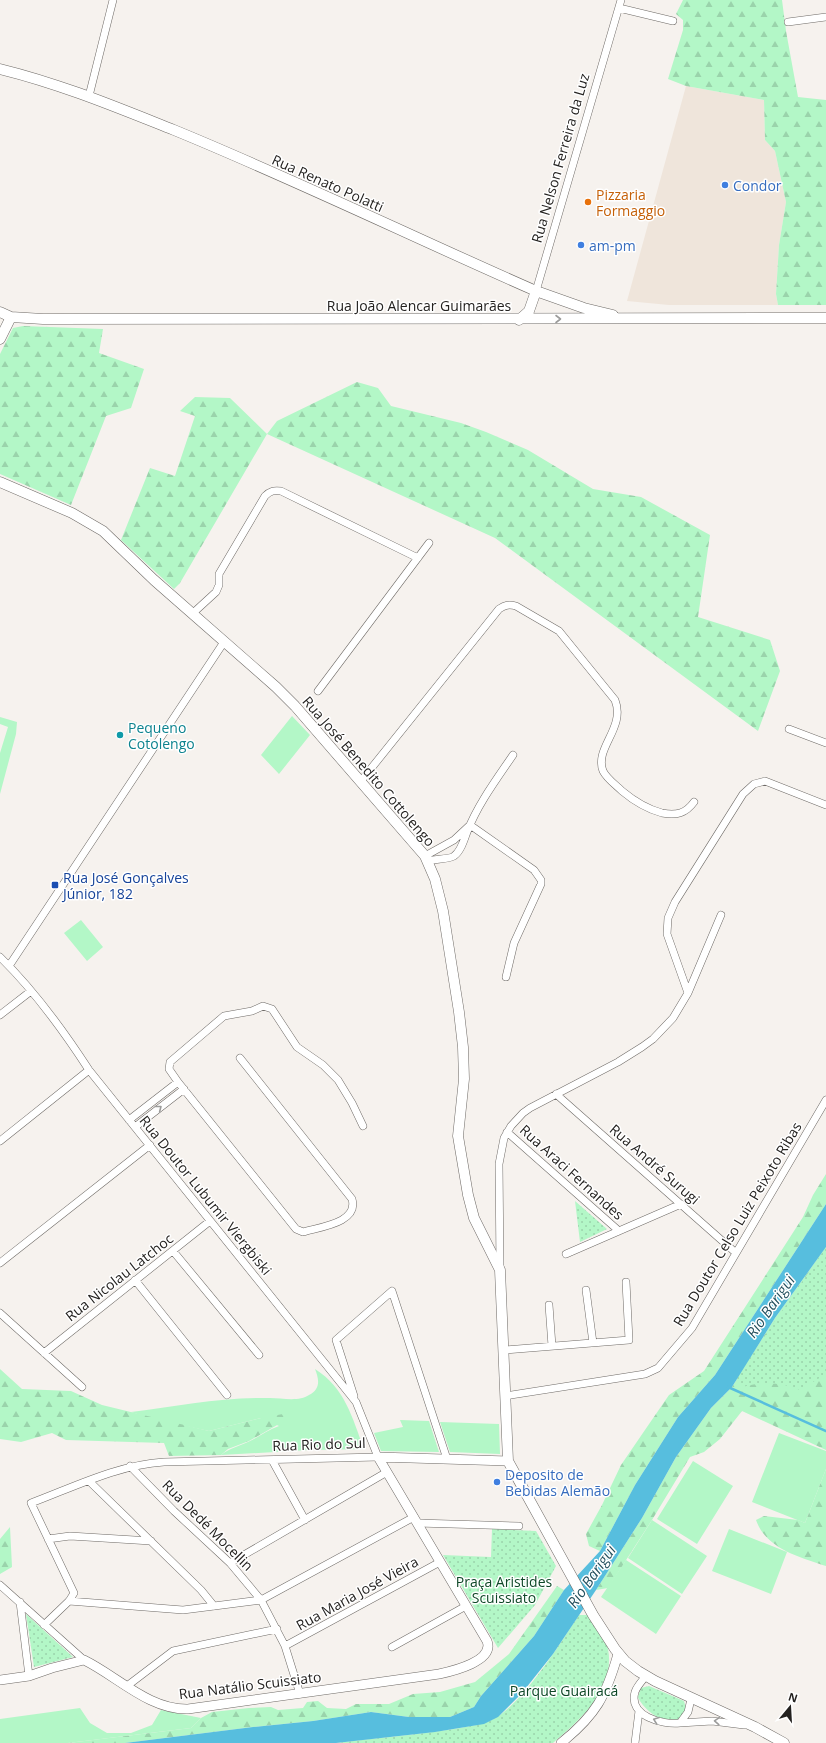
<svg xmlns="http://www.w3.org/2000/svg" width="826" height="1743" viewBox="0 0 826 1743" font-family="'Open Sans',sans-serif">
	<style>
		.built { fill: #efe5db }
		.grass { fill: #b3f7c7 }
		.forest { fill: url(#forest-firs) }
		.park { fill: url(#park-dots) }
		.water { fill: #57bede }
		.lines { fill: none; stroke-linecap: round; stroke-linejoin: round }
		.stream { stroke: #57bede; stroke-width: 2.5 }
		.minor-casing { stroke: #6e6a66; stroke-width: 8 }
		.tertiary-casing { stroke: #6e6a66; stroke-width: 10 }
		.secondary-casing { stroke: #6e6a66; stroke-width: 11 }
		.minor { stroke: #fff; stroke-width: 7 }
		.tertiary { stroke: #fff; stroke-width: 9 }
		.secondary { stroke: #fff; stroke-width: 10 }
		.oneway { stroke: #9c9c9b }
		.shop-dot { fill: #3f7fe0; stroke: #fff; stroke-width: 1.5 }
		.food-dot { fill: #e8710a; stroke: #fff; stroke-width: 1.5 }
		.culture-dot { fill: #0f9aa8; stroke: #fff; stroke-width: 1.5 }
		.transit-dot { fill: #1a4fb4; stroke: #fff; stroke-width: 1.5 }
		.labels { text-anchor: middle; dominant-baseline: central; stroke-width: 3; stroke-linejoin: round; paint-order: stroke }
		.street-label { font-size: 14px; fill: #242220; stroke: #fff }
		.shop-label { font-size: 14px; fill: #366cbe; stroke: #fff; text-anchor: start }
		.food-label { font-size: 14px; fill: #c56008; stroke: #fff; text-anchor: start }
		.culture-label { font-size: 14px; fill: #0d838f; stroke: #fff; text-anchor: start }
		.transit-label { font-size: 14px; fill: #164399; stroke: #fff; text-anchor: start }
		.park-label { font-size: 14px; fill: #0e4827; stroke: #fff }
		.water-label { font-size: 15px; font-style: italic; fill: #24505e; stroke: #fff }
	</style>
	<defs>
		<pattern id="forest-firs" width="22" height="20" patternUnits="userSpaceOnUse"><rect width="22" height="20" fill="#b3f7c7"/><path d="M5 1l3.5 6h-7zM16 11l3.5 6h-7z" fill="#9ad3ab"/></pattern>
		<pattern id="park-dots" width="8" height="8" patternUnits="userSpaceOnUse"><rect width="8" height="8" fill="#b3f7c7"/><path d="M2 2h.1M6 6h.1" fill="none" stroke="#9ad3ab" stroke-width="1.8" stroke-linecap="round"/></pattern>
	</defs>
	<rect width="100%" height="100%" fill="#f6f2ee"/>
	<!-- built -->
	<path class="built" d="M686,86l78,14 1,40 10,11 11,51 -7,43 -3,49 2,11h-109l-42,-4z"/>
	<!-- grass -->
	<path class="grass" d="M292,716l18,19 -31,39 -18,-19z
		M0,717l17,5 -1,12 -16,60v-41l8,-26 -8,-3z
		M81,920l22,27 -16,14 -23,-28z
		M315,1369c30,19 37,48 49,80l-55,1 -88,5c9,-7 19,-9 29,-14 10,-5 18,-11 29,-15l-18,-8 -52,13 -56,-12 -22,-7c46,-6 93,-15 139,-14 12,0 29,4 39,-3 12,-6 10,-16 6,-26z
		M400,1420l29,1 10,31 -58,-1 -7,-18 29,-6z
		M440,1422l59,2 1,30 -50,-2z
		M779,1433l47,18v18l-21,54 -53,-21z
		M693,1461l40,25 -36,58 -40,-25z
		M652,1520l55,36 -25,38 -54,-36z
		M729,1529l58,23 -16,42 -59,-23z
		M626,1560l55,36 -25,38 -55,-37z
		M80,1708l10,15 17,10h24l21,-8 9,-15 40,8 -10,10 -123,15h-68v-24z"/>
	<!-- forest -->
	<path class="forest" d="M683,0h99l4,31 12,66 28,3v205h-48l-2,-11 3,-49 7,-43 -11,-51 -10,-11 -1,-40 -78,-14 -18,-7 15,-49v-10l-7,-6z
		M23,326l80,3 -4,24 45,16 -13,39 -25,8 -35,89 -71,-31v-120l13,-26z
		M357,382l21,6 13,18 70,17 25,9 42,18 65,39 48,8 69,38 -12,82 72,23 10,31 -22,60 -263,-193 -228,-104 -87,149 -6,6 -53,-49 29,-72 25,8 20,-60 -15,-5 15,-14 35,1 37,36 10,-13z
		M826,1174v30l-111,171 -37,42 -43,68 -35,66 -11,-5 -3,-12 16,-29 19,-40 26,-38 22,-32 35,-24 99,-154 10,-22z
		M826,1247v203l-84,-39 -22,28 -16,13 -14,5 -38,63 -44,68 -12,2 46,-72 34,-61 35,-49 21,-21 43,-69z
		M0,1369l22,20 49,2 31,14 107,26 52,-13 22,-4 3,6 -37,21 -21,8 -7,6 -52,1 -5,-13 -98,-3 -14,-7 -31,9 -21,-3z
		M826,1469v97c-26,-9 -60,-17 -70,-46l8,-4 34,4 7,3z
		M10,1527l2,40 -12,7v-35z
		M557,1586l7,4 -30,46 -53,60 -7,11 -24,10h-41l-38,-5 -58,9 -60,6 -128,16h-57l123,-15 10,-10 11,-6 37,-4 22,-1 7,3 25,-2 4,-6 11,-1 9,7 19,1 10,-5h33l24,-10 27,-2 35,-10 34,-28z"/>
	<!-- park -->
	<path class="park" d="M575,1201l32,28 -27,13z
		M826,1247v127l-26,16c-18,-8 -38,-9 -57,-3l-6,-7 1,-5z
		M492,1529l44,2 20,35 -21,39 -37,43 -55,-93 48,2z
		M26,1614l47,43 -39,10z
		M579,1615h9c5,9 18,25 20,34 8,40 -29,72 -55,94h-217c39,-5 79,-8 118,-14 15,-3 30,-4 43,-12 30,-20 62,-72 82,-102z
		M649,1686l35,15 2,8c-1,2 -3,6 -5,8 -13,12 -38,-7 -43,-20l3,-9z"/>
	<!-- water -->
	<path class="water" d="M826,1204v43l-51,71 -43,69 -21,21 -35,49 -34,61 -46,72 -43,64 -31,39 -24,24 -14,7 -49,8 -99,11h-211l128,-16 60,-6 58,-9 38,5h41l24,-10 7,-11 53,-60 30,-46 36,-39 35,-66 43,-68 37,-42z"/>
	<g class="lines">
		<!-- stream -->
		<path class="stream" d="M728,1387l98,44"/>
		<defs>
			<path id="minor" d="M619,8l54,13
				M788,22l38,-5
				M89,96l24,-96
				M536,291l85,-291
				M192,614l24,-22 3,-7v-11l46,-78c5,-5 9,-6 16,-5l137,67
				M318,691l111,-148
				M789,729l37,14
				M361,781l138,-172c6,-4 10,-5 17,-3l43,25 56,69c11,28 -21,48 -12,71 4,8 13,14 19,20 12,10 25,18 40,22 15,3 24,0 32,-11
				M470,825l64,45 7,10v4l-27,59 -8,34
				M425,856l29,-16 15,-14
				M427,861c8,-2 24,-2 27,-5 7,-5 10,-16 13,-24 11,-28 29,-52 46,-77
				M0,957c34,33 63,73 89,113l267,332 22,55 -214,5c-47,3 -90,25 -133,41l43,90 -5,8 -25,24
				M9,966l215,-324
				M688,993l33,-78
				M0,1015l31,-24
				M240,1058l112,141c7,24 -33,28 -49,33l-7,-3 -118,-147 -9,-13 1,-7 54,-46 28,-5 11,-5 9,3 25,38 26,18 15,15 14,23 11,23
				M556,1094l180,159
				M129,1120l49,-38
				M135,1127l49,-38
				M507,1132l112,99
				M0,1141l89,-71
				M173,1251l86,104
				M566,1254l115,-50
				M0,1263l150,-118
				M500,1268l-1,-104 5,-26 7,-12 12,-13 7,-5 88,-46 24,-15 11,-8 20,-21 15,-25 -21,-59 1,-16 7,-16 68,-108 11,-10 11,-3 61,24
				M135,1280l92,115
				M586,1290l7,53
				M549,1305l3,41
				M0,1313l82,74
				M504,1350l125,-10 -3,-58
				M44,1353l166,-132
				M354,1396l-18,-56 56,-49 55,168
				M505,1396l140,-22 13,-6 34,-40 134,-228
				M272,1460l33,60
				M130,1466l44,45 56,52 31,37 24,46 15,48
				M89,1481l112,109 13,16
				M417,1523l102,3
				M48,1539l22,-3 81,5
				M230,1563l157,-91
				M0,1585l84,75
				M69,1601l114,9 78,-10 153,-83
				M20,1602l9,74
				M285,1646l155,-84
				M392,1647l74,-41
				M646,1676c-4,5 -9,10 -11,16 -7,24 27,33 45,31l8,-11 3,-13
				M127,1686l46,-35 104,-22
				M680,1723l32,-2 32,4
				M635,1743l4,-32"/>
			<path id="tertiary" d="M378,1457l130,4
				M0,1680l29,-4 23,-8 32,-8c33,16 65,50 104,49l251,-35c14,-3 56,-13 48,-33l-109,-184
				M561,1743c35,-28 45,-47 57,-89"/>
			<path id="secondary" d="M0,69c61,15 116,38 174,61 122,50 241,108 362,161l48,17 29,7
				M0,312l11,5 -11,22
				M11,317l32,2 783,-1
				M519,320l10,-9 7,-20
				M0,482l72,31 31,18 51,49 122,107 19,19 130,150 10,23 8,32 16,101 4,35 1,32 -6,57 10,59 6,23 26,52 8,191 85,154 22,34 10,12 13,10 17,10 100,46 29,16"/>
		</defs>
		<!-- minor casing -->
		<use href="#minor" class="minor-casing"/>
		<!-- tertiary casing -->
		<use href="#tertiary" class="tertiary-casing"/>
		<!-- secondary casing -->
		<use href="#secondary" class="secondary-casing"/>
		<!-- minor -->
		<use href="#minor" class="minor"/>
		<!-- tertiary -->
		<use href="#tertiary" class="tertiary"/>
		<!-- secondary -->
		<use href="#secondary" class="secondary"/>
	</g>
	<!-- one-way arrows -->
	<defs><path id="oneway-chevron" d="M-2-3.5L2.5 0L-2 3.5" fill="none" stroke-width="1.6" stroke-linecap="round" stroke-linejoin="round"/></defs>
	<g class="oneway">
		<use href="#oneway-chevron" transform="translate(558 319)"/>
		<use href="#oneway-chevron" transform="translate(159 1108) rotate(-38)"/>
		<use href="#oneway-chevron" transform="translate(656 1720) rotate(-160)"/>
		<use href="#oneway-chevron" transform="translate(717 1721) rotate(-177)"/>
	</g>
	<!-- markers -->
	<g class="shop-dot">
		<circle cx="725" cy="185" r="4"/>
		<circle cx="581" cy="245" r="4"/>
		<circle cx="497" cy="1482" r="4"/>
	</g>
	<circle class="food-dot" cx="588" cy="202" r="4"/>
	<circle class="culture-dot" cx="120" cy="735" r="4"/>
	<rect class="transit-dot" x="51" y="881" width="8" height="8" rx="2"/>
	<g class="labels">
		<!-- street labels -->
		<g class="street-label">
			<text transform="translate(560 158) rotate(-74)">Rua Nelson Ferreira da Luz</text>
			<text transform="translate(328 183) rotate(24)">Rua Renato Polatti</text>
			<text x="419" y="305">Rua João Alencar Guimarães</text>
			<text transform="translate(369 771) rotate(49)">Rua José Benedito Cottolengo</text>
			<text transform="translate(655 1164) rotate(41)">Rua André Surugi</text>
			<text transform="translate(572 1172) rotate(42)">Rua Araci Fernandes</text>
			<text transform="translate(206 1195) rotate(51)">Rua Doutor Lubumir Viergbiski</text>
			<text transform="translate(737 1224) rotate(-59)">Rua Doutor Celso Luiz Peixoto Ribas</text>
			<text transform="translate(119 1277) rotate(-38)">Rua Nicolau Latchoc</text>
			<text transform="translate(319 1444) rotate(-2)">Rua Rio do Sul</text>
			<text transform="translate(208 1525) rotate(45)">Rua Dedé Mocellin</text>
			<text transform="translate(357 1593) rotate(-29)">Rua Maria José Vieira</text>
			<text transform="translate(250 1685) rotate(-7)">Rua Natálio Scuissiato</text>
		</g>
		<!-- shop labels -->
		<g class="shop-label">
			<text x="733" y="185">Condor</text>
			<text x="589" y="245">am-pm</text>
			<text x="505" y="1474">Deposito de<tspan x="505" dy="16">Bebidas Alemão</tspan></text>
		</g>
		<!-- food labels -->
		<g class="food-label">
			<text x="596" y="194">Pizzaria<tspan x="596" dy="16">Formaggio</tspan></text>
		</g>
		<!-- culture labels -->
		<g class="culture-label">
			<text x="128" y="727">Pequeno<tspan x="128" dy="16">Cotolengo</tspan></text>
		</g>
		<!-- transit labels -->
		<g class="transit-label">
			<text x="63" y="877">Rua José Gonçalves<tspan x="63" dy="16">Júnior, 182</tspan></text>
		</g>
		<!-- park labels -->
		<g class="park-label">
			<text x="504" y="1581">Praça Aristides<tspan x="504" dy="16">Scuissiato</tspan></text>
			<text x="564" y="1690">Parque Guairacá</text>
		</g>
		<!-- water labels -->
		<g class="water-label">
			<text transform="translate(770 1306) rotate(-55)">Rio Barigui</text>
			<text transform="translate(591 1576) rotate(-55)">Rio Barigui</text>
		</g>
	</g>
	<!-- north arrow -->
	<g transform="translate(790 1707) rotate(18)" stroke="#ffffff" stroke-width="3" paint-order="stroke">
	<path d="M0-3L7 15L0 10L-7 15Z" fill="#242220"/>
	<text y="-6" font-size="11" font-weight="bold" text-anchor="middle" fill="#242220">N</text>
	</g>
</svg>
